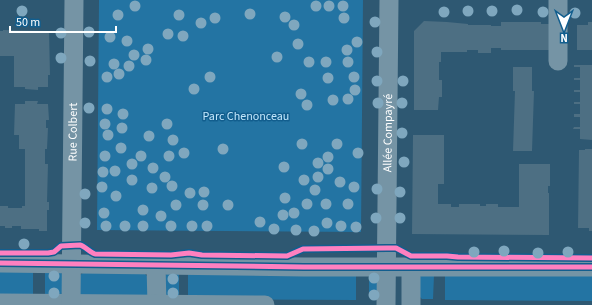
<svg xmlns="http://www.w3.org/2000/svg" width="592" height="305" viewBox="0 0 592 305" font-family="'Source Sans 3',sans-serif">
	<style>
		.green { fill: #2374a3 }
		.building { fill: #4d6f83 }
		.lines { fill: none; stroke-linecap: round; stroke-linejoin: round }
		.minor { stroke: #7594a5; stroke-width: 19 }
		.cycleway-casing { stroke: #125e8e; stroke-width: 8 }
		.cycleway { stroke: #ff80c0; stroke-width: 5 }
		.tree { fill: #7fa7be }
		.labels { text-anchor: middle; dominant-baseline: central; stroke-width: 3; stroke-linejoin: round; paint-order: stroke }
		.park-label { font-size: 12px; fill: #c2e7fc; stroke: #125e8e }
		.street-label { font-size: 12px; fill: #fff; stroke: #125e8e }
	</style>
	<rect width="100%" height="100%" fill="#2e5872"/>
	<!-- green -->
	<path class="green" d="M99,0h264l-2,232 -264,-2z
		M45,271l15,1 5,4 -4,21h-16z
		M0,272h33v26l-33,-1z
		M84,272h59l6,6v16l-5,3 -60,1 -6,-6v-15z
		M169,272h10v25h-13l-3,-20z
		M188,272l168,2v26l-168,-1z
		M369,275h10l-1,23 -9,-1z
		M422,275h12l-1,24h-11l-4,-4v-16z
		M445,275h147v26l-147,-1z"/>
	<!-- building -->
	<path class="building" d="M424,21l23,1 21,2v1h23v1h10v-4h40v2h12v26h-52v-2h-10v5h-13v-3h-11v2h-26v10h-2v18h3v17h-3l-1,13h-24v-79z
		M588,22h4v28h-15v-25h11z
		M3,30l46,1 1,44h-2v12h-10v3l-13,-1v-2h-11v-31h-14v-25h3z
		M574,65h18v75l-12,-1v-10h-7l1,-2h6v-10h-6v-3h6v-10h-6v-2h6v-10h-6v-2h6v-10h-6v-2h6v-11h-6z
		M513,67h19v24h2l-2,60h-19l2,-60h-2z
		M25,101h13l-1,3h11l1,16h-3v8h2l-1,21h-2v15h3l-1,38h2v8h-2v21h-8v-2h-18v-3h-9v2h-7v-2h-5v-20h8v2h14v-2h3v-57h-6v-14h-5l1,-31h10z
		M413,135h31v49h-6v20h13v3h8v-3h21v2h6v-2h12v3h21v-43h31v22h-2v7h1v42l-137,-1z
		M585,149h7v82h-3v-3h-11l1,-78h6z"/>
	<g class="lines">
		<!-- minor -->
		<g class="minor">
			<path d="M558,61v-61"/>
			<path d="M0,263l304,4h288"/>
			<path d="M156,265l1,40"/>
			<path d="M0,303l265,2"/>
			<path id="s1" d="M71,304l3,-304"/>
			<path id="s2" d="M386,305l3,-305"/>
			<path d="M411,305v-38"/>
		</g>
		<defs>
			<path id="cycleway" d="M0,253h48l6,-1 7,-6 19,-1c5,1 9,7 15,9l76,1 18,-2 13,2 85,1 16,-7 84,-1h9l15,8h36l11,1 134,1
				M0,263l304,4h288"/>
		</defs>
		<!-- cycleway casing -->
		<use href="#cycleway" class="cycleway-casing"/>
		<!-- cycleway -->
		<use href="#cycleway" class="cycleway"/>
	</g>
	<!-- trees -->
	<g class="tree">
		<circle cx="135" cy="6" r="5.5"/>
		<circle cx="316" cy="6" r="5.5"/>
		<circle cx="329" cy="6" r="5.5"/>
		<circle cx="343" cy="6" r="5.5"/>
		<circle cx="517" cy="10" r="5.5"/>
		<circle cx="22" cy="11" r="5.5"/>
		<circle cx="468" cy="11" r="5.5"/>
		<circle cx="492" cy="11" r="5.5"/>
		<circle cx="444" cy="12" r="5.5"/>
		<circle cx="543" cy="12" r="5.5"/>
		<circle cx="575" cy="13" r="5.5"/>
		<circle cx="250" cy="14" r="5.5"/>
		<circle cx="118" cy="15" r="5.5"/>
		<circle cx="179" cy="15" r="5.5"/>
		<circle cx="285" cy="17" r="5.5"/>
		<circle cx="215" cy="18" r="5.5"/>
		<circle cx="344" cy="18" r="5.5"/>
		<circle cx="375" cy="22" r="5.5"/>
		<circle cx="201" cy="23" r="5.5"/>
		<circle cx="294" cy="25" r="5.5"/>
		<circle cx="89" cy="32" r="5.5"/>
		<circle cx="61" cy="33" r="5.5"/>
		<circle cx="168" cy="34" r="5.5"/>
		<circle cx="183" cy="36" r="5.5"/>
		<circle cx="110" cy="37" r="5.5"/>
		<circle cx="127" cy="41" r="5.5"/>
		<circle cx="357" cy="42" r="5.5"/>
		<circle cx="298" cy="44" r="5.5"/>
		<circle cx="148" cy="49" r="5.5"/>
		<circle cx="347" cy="50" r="5.5"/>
		<circle cx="377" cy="52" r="5.5"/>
		<circle cx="134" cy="55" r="5.5"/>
		<circle cx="277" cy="57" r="5.5"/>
		<circle cx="61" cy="58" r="5.5"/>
		<circle cx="146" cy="60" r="5.5"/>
		<circle cx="90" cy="61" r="5.5"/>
		<circle cx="309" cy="62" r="5.5"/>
		<circle cx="326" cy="62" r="5.5"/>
		<circle cx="348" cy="62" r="5.5"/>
		<circle cx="114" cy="64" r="5.5"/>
		<circle cx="129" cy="66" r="5.5"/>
		<circle cx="119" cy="74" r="5.5"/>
		<circle cx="107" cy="77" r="5.5"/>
		<circle cx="210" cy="77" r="5.5"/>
		<circle cx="354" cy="77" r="5.5"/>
		<circle cx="328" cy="78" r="5.5"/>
		<circle cx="377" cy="81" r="5.5"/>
		<circle cx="403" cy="81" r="5.5"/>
		<circle cx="194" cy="89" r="5.5"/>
		<circle cx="355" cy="90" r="5.5"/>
		<circle cx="301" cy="94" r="5.5"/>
		<circle cx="348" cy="99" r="5.5"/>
		<circle cx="333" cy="100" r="5.5"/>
		<circle cx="378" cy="103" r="5.5"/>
		<circle cx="402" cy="103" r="5.5"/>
		<circle cx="307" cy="105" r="5.5"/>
		<circle cx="89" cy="108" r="5.5"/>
		<circle cx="107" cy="109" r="5.5"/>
		<circle cx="123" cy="114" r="5.5"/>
		<circle cx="105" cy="124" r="5.5"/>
		<circle cx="167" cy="124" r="5.5"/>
		<circle cx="122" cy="128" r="5.5"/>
		<circle cx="402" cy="133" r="5.5"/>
		<circle cx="108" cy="135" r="5.5"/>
		<circle cx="149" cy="136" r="5.5"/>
		<circle cx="173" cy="140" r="5.5"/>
		<circle cx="302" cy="144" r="5.5"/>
		<circle cx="337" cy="144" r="5.5"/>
		<circle cx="121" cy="148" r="5.5"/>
		<circle cx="223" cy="149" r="5.5"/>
		<circle cx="184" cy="153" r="5.5"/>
		<circle cx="358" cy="153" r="5.5"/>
		<circle cx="105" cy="156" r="5.5"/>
		<circle cx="141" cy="156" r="5.5"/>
		<circle cx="169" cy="156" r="5.5"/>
		<circle cx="328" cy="157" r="5.5"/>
		<circle cx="404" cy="162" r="5.5"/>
		<circle cx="318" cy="163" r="5.5"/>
		<circle cx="132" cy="164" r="5.5"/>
		<circle cx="284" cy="167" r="5.5"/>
		<circle cx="153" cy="168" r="5.5"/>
		<circle cx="328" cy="169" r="5.5"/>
		<circle cx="115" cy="171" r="5.5"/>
		<circle cx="103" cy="172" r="5.5"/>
		<circle cx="165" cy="177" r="5.5"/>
		<circle cx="318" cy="177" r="5.5"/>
		<circle cx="132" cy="180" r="5.5"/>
		<circle cx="304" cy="180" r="5.5"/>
		<circle cx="340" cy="182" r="5.5"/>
		<circle cx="172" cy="186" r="5.5"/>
		<circle cx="102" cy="187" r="5.5"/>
		<circle cx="354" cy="187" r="5.5"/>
		<circle cx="152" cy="188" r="5.5"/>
		<circle cx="377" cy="189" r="5.5"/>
		<circle cx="315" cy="190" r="5.5"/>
		<circle cx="204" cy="192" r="5.5"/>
		<circle cx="400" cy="192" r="5.5"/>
		<circle cx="190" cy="193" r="5.5"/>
		<circle cx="85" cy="194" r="5.5"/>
		<circle cx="116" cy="196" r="5.5"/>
		<circle cx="285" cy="198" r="5.5"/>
		<circle cx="307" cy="204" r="5.5"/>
		<circle cx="326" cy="204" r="5.5"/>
		<circle cx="348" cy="204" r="5.5"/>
		<circle cx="176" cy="205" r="5.5"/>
		<circle cx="203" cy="205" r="5.5"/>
		<circle cx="228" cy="205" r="5.5"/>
		<circle cx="143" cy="210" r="5.5"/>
		<circle cx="104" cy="213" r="5.5"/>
		<circle cx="294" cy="213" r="5.5"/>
		<circle cx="283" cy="215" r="5.5"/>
		<circle cx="161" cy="216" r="5.5"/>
		<circle cx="376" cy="218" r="5.5"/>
		<circle cx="400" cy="218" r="5.5"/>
		<circle cx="260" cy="222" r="5.5"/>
		<circle cx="85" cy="223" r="5.5"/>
		<circle cx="327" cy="223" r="5.5"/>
		<circle cx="106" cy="226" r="5.5"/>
		<circle cx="125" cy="226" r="5.5"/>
		<circle cx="143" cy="226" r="5.5"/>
		<circle cx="171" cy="226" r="5.5"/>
		<circle cx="192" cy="226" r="5.5"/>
		<circle cx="207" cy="226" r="5.5"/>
		<circle cx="341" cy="226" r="5.5"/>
		<circle cx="356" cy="227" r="5.5"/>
		<circle cx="274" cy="229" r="5.5"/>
		<circle cx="296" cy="230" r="5.5"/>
		<circle cx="314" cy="231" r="5.5"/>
		<circle cx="24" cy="244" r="5.5"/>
		<circle cx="504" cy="251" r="5.5"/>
		<circle cx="474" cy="252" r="5.5"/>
		<circle cx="568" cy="252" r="5.5"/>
		<circle cx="538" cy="253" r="5.5"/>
		<circle cx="54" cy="276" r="5.5"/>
		<circle cx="374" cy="278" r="5.5"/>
		<circle cx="173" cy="279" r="5.5"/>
		<circle cx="54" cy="293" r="5.5"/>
		<circle cx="173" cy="293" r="5.5"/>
		<circle cx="374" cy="295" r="5.5"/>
	</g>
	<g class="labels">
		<!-- park labels -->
		<g class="park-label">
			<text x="246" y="116">Parc Chenonceau</text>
		</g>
		<!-- street labels -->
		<g class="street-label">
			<text stroke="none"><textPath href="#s1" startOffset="172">Rue Colbert</textPath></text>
			<text stroke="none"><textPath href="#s2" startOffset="172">Allée Compayré</textPath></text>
		</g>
	</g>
	<!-- north arrow -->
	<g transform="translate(564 28) rotate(180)" stroke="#125e8e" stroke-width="3" paint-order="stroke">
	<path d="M0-3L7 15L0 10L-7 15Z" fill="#ffffff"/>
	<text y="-6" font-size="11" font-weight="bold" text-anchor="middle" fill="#ffffff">N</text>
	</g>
	<!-- scale -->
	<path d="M10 26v6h106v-6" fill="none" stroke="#ffffff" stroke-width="2"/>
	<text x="16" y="26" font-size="12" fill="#ffffff" stroke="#125e8e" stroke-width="3" paint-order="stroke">50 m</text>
</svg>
